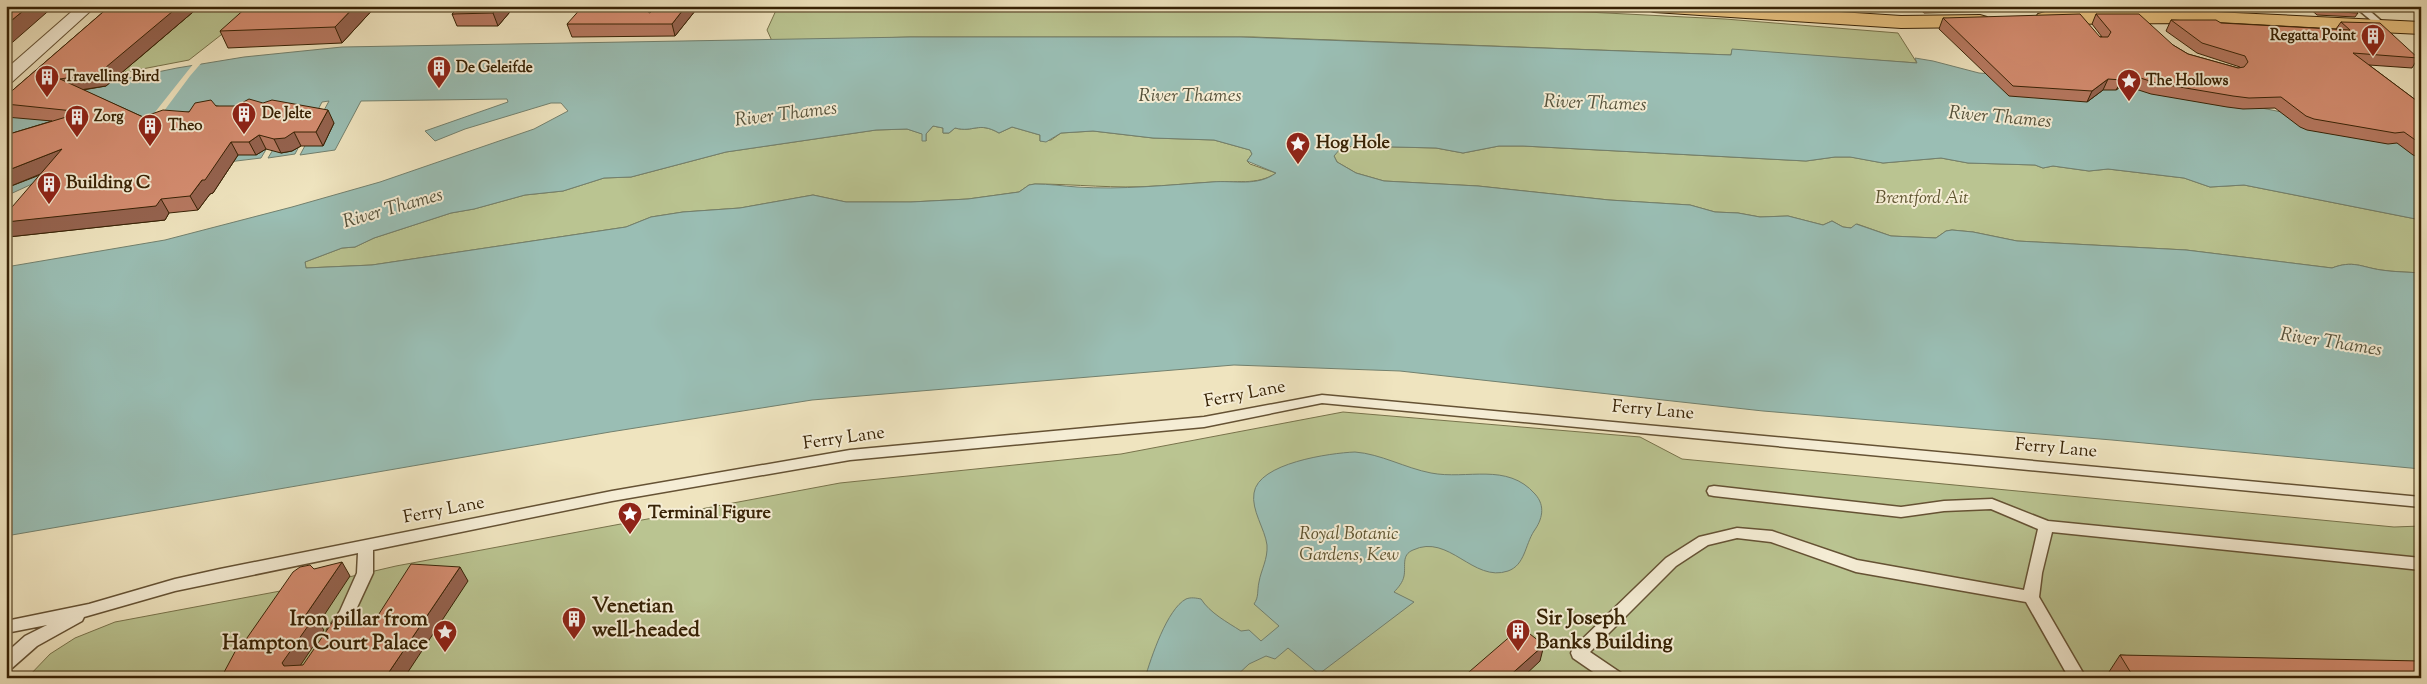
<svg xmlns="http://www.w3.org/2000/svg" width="2427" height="684" viewBox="0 0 2427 684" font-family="'Sorts Mill Goudy',serif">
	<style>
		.green { fill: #bac491; stroke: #78734b }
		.water { fill: #9abeb4; stroke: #72806e; fill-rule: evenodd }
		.pier { fill: #efe4bf }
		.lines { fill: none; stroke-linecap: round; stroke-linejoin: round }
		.service-casing { stroke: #655234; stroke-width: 3 }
		.minor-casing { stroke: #655234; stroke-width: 2 }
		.primary-casing { stroke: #372205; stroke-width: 2 }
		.service { fill: #f5edd5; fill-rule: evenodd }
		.minor { fill: #f5edd5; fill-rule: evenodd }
		.primary { fill: #e8c280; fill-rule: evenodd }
		.wall { fill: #b77961; stroke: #372205 }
		.shaded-wall { fill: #95634f; stroke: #372205 }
		.building { fill: #d58d71; stroke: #372205 }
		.labels { text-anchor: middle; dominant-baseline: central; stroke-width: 4; stroke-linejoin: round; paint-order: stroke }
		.far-poi-label { font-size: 15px; font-weight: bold; fill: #372205; stroke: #f5edd5; text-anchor: start }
		.poi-label { font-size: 18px; font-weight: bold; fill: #372205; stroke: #f5edd5; text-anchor: start }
		.park-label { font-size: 18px; font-style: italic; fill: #5e532f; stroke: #f5edd5 }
		.street-label { font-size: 18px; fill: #372205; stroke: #f5edd5 }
		.water-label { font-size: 19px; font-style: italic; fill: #55513a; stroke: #f5edd5 }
		.near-poi-label { font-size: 21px; font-weight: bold; fill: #372205; stroke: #f5edd5; text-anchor: start }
	</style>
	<rect width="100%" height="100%" fill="#efe4bf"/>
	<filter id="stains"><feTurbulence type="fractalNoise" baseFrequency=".004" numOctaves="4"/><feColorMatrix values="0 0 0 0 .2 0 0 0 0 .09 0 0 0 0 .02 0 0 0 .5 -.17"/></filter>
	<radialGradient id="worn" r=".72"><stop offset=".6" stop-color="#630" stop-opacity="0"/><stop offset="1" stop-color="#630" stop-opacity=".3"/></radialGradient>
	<!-- green -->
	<path class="green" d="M200,6h58l-69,54 -146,28 94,-28z
		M778,6h690l257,13 173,14 19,30 -185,-13 -1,5 -478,-18h-343l-138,4 -5,-11z
		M933,126l10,2v5h6l6,-5c19,5 23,-7 44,5l13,-6 28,8v6l11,-1 10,-7 32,-2 60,7 61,2 36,10 2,4 -5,7 3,3 26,9c-19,13 -41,7 -63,9 -19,1 -37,3 -57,4 -40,3 -81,-2 -121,-2l-6,1 -10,7 -51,7 -57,3h-65l-33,-7 -73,13 -57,4 -32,5 -25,10 -254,38 -66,3 -1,-6 37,-14 13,-1 19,-9 77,-25 23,-4 51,-14 38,-4 41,-13 27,-1 95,-25 150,-22 31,-1 16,5 3,7v-7z
		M1355,146l81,2 27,5 36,-7h24l283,15 29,-4h16l32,6 58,-5 27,5 67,2 8,3 10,-2 36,5 19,-2 76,9 26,9 34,-2 177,35v53c-13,-1 -27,-1 -40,-3 -20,-3 -28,-10 -49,-2l-146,-18 -169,-9 -44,-9 -21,-2 -6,1 -10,7 -45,-2 -34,-12 -6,4 -8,-1 -11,-6 -9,4 -35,-9 -28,1 -22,-4 -23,-1 -25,-7 -81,-5 -131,-14 -94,-5 -28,-8 -19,-11 -3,-6c4,-9 13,-9 21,-10z
		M1343,412l297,25 42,22 712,68 27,-1v152h-2394l23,-24 25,-16 40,-16 208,-39 73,-17 444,-83 281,-29z"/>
	<!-- water -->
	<path class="water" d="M910,37h331l490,18 1,-6 185,14 -2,-5 18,3 46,12 115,9 -2,-4 90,14 239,48v80l-177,-35 -34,2 -26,-9 -76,-9 -19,2 -36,-5 -10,2 -8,-3 -67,-2 -27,-5 -58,5 -33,-6h-15l-29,4 -283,-15h-24l-36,7 -27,-5 -81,-2 -14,2 -7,8 3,6 19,11 28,8 94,5 131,14 81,5 25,7 23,1 22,4 28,-1 35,9 9,-4 11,6 8,1 5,-4 35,12 45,2 10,-7 6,-1 21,2 44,9 169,9 146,18c21,-8 29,-1 49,2 13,2 27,2 40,3v196l-309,-29 -349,-29 -363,-40 -166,-6 -422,35 -202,32 -604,104v-269l159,-27 127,-33 88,-25 154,-53 34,-18 -7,-8h-10l-86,26 -30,12 -10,-10 83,-29 -1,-3 -146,2 -26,49 -35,5 29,-54 -7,1 -27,52 -27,4 31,-52h-7l-31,52 -66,8 -139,7 -50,23v-93l171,-35 67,-11 98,-10zM933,126l10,2v5h6l6,-5c19,5 23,-7 44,5l13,-6 28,8v6l6,1 15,-9 32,-2 60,7 61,2 36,10 2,4 -5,7 29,12c-19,14 -42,7 -64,9 -45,3 -90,8 -135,5 -14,-1 -28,-3 -42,-3l-6,1 -10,7 -51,7 -57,3h-65l-33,-7 -73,13 -57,4 -32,5 -25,10 -254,38 -66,3 -1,-6 37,-14 13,-1 19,-9 77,-25 23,-4 51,-14 38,-4 41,-13 27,-1 95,-25 150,-22 31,-1 15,5v7h4v-7z
		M1355,452c26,2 50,16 76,21 36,7 76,-11 104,21 11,12 7,26 -1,37 -9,14 -9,34 -26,40 -35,12 -59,-38 -95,-21 -12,5 -7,16 -9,26 -1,6 -6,12 -10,16l20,10 -95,72 -31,-26 -13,11 -9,-3 -17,8 -15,14h-89c6,-20 22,-69 41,-79 5,-2 10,-1 15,0 9,14 26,23 40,32l8,-1 12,11 18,-15 -25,-22c5,-7 3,-13 5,-22 2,-12 9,-23 8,-37 -2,-16 -16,-35 -13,-52 4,-30 76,-40 101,-41z"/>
	<!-- pier -->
	<path class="pier" d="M203,61l-13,15 -52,70 6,-20 50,-63z"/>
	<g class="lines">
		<defs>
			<path id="service" d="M2354,6h10l22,19 -7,2z
				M1322,395l1099,102v10l-1099,-104 -118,24 -354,33 -238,41 -239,49v23l-19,41 -13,20 -6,2 -6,-2 -2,-4 13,-19 17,-38 1,-20 -183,38 -91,26 -2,4 -45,25 -25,22 -6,2v-17l19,-17 22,-11 -41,8v-12l83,-17 86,-25 45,-10 392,-78 238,-41 354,-33z
				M1714,486l187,21 43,-6 48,-2 56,22 373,37v12l-369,-38 -10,41 -3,24 47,81h-17l-43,-76 -170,-30 -85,-30 -34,-4 -29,7 -32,21 -86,86 31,21 2,5h-21l-29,-20 -2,-5 2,-5 93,-90 33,-21 38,-9 35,3 85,29 167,30 14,-61 -47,-20 -47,2 -43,6 -187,-21 -5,-1 -2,-4 2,-4z"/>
			<path id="minor" d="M78,6h18l-84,76 -6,1v-14z"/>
			<path id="primary" d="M1645,6h101l155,10 79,-1 7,2 3,4 -3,4 -7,2 -79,1 -247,-16 -7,-2z
				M2192,11l229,11v12l-229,-11 -147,1 -7,-2 -3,-4 3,-4 7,-2z"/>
		</defs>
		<!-- service casing -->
		<use href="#service" class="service-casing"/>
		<!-- minor casing -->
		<use href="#minor" class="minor-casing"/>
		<!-- primary casing -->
		<use href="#primary" class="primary-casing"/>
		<!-- service -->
		<use href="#service" class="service"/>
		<!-- minor -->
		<use href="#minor" class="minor"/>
		<!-- primary -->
		<use href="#primary" class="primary"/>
	</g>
	<!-- wall -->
	<path class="wall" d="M110,6h90l-94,80 -23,4 60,27 46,-5 27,-6 118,17 -11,23h-22l-9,5 -11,2 -15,-4 -10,6h-18l-25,38 -3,1 -12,16 -29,3 -4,7 -157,17 32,-62 -34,13v-53l46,-14 -46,-4v-21z
		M265,6h111l-34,37 -114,5 -8,-17 46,-22z
		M515,6l-17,20h-41l-5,-12z
		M656,6h43l-24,30 -103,1 -5,-13 83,-11z
		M1916,6h165l-1,3 -156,4z
		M2307,6h44l7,7 -3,4 -38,-2z
		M2096,14l77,31 15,9 50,14h2v-1l-43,-14 -31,-22 5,-11 165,9 5,-7 77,36 -6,10 -43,-3 52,39v54l-8,-3 -16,-12 -9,1 -81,-14 -7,-3 -25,-19 -32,1 -16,-2 -76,-13 -28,-9 -7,5h-13l-16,12 -78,-6 -70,-67 4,-11 159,19 -10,-13z
		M2120,655l301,23h-312l-2,-3z"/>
	<!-- shaded-wall -->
	<path class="shaded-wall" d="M29,6h25l-48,42v-23z
		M179,6h21l-94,80 -39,6 -7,-13z
		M355,6h21l-34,37 -7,-16z
		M499,6h16l-17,20 -5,-13z
		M686,6h13l-24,30 -3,-12z
		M2128,74l-5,11 -7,5 6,-10z
		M2108,79l-5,11 -16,12 5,-11z
		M328,110l6,13 -11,23 -7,-14z
		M294,132l7,14 -9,5 -11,2 -7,-14z
		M259,135l7,14 -10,6 -7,-13z
		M231,142l7,13 -25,38 -3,1 -12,16 -8,-14z
		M62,149l8,13 -64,26v-17z
		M161,199l8,14 -4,7 -157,17 -2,-3v-12z
		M342,562l8,14 -31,47 5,7 -32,48 -10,-15 23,-47z
		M460,567l8,14 -64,97h-19z
		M1544,645l-4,16 -18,17h-15z"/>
	<!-- building -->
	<path class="building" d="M6,6h23l-23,19z
		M110,6h69l-80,67 -39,6 83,38 20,-7 26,2 6,-9 16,-3 5,6h20l13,-7 14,4 9,-3 56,10 -12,22h-22l-9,6 -11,1 -15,-4 -10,7h-18l-26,38h-3l-12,16 -29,3 -5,7 -150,16v-8l56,-65 -56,22v-36l77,-23 -77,-8v-8z
		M248,6h7l11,3 1,-3h88l-20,21 -115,4z
		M460,6h39l-6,7 -41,1z
		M583,6h55l12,7 6,-7h30l-14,18h-105z
		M2315,6h36l7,7 -38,-2z
		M2080,14l20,23h8l3,-5 -15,-18h43l34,31 15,9 50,14 6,-1 4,-5 -3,-6 -43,-13 -31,-23h45l5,3 129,7 -9,-8 39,1 38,35 -65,-5 68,51v40l-17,-12 -9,1 -81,-14 -8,-3 -25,-19 -32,1 -16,-2 -77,-13 -28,-9 -6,6 -14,-1 -16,12 -79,-5 -70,-68z
		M342,562l-37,54h10l-33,47 2,3 19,-1 33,-48h41l34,-53 49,3 -75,111h-164l16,-30h3l53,-76 7,-5 10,-2 4,4z
		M1521,627l23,18 -37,33h-45z
		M2120,655l301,6v17h-287z"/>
	<!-- icons -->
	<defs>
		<symbol id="building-pin" viewBox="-11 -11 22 30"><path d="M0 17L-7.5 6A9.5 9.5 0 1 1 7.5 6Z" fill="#8f2418" stroke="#f5edd5"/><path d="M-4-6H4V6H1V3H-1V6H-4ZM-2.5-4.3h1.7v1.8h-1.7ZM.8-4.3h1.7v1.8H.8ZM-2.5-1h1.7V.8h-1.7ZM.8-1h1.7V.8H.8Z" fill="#fff"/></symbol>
		<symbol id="sight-pin" viewBox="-11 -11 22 30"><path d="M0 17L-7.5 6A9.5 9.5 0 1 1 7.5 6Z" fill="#8f2418" stroke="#f5edd5"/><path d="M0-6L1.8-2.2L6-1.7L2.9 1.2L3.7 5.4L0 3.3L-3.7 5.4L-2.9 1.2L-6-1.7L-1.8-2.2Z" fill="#fff"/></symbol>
	</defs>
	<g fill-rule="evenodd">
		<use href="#building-pin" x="2359" y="22" width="28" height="38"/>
		<use href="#building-pin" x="425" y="54" width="28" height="38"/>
		<use href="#building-pin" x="33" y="63" width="28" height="38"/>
		<use href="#sight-pin" x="2115" y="67" width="28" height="38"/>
		<use href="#building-pin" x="230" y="100" width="28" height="38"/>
		<use href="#building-pin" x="63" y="103" width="28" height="38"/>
		<use href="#building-pin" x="136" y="112" width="28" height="38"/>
		<use href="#sight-pin" x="1284" y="130" width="28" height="38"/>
		<use href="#building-pin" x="35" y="170" width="28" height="38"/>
		<use href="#sight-pin" x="616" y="500" width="28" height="38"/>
		<use href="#building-pin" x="560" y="605" width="28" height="38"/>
		<use href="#building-pin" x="1504" y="617" width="28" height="38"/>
		<use href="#sight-pin" x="431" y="618" width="28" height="38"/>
	</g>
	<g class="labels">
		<!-- far-poi labels -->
		<g class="far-poi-label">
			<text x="2356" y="36" text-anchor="end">Regatta Point</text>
			<text x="456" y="68">De Geleifde</text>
			<text x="64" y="77">Travelling Bird</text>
			<text x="2146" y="81">The Hollows</text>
			<text x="262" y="114">De Jelte</text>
			<text x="94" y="117">Zorg</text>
			<text x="168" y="126">Theo</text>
		</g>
		<!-- poi labels -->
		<g class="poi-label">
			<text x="1316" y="144">Hog Hole</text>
			<text x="66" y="184">Building C</text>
			<text x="648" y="514">Terminal Figure</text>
		</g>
		<!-- park labels -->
		<g class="park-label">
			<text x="1922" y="199">Brentford Ait</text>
			<text x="1349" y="535">Royal Botanic<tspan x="1349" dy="21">Gardens, Kew</tspan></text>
		</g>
		<!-- street labels -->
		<g class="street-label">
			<text transform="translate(1245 395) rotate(-11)">Ferry Lane</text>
			<text transform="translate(1653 411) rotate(5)">Ferry Lane</text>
			<text transform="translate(844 439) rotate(-8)">Ferry Lane</text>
			<text transform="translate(2056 449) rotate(5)">Ferry Lane</text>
			<text transform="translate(444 511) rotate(-11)">Ferry Lane</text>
		</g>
		<!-- water labels -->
		<g class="water-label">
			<text x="1190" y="96">River Thames</text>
			<text transform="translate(1595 104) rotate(2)">River Thames</text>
			<text transform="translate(786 115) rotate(-7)">River Thames</text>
			<text transform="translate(2000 118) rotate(5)">River Thames</text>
			<text transform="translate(393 209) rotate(-16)">River Thames</text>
			<text transform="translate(2331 343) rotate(9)">River Thames</text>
		</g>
		<!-- near-poi labels -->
		<g class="near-poi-label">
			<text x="592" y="607">Venetian<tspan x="592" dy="24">well-headed</tspan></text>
			<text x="1536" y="619">Sir Joseph<tspan x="1536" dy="24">Banks Building</tspan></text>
			<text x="428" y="620" text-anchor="end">Iron pillar from<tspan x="428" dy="24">Hampton Court Palace</tspan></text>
		</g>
	</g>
	<!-- margin -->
	<rect width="2427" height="684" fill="none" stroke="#efe4bf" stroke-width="25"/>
	<rect x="8" y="8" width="2412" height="669" fill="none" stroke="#372205" stroke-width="2.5"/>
	<rect x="12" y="12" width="2402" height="659" fill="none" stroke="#372205"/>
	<rect width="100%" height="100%" filter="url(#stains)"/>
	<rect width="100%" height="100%" fill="url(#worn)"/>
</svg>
